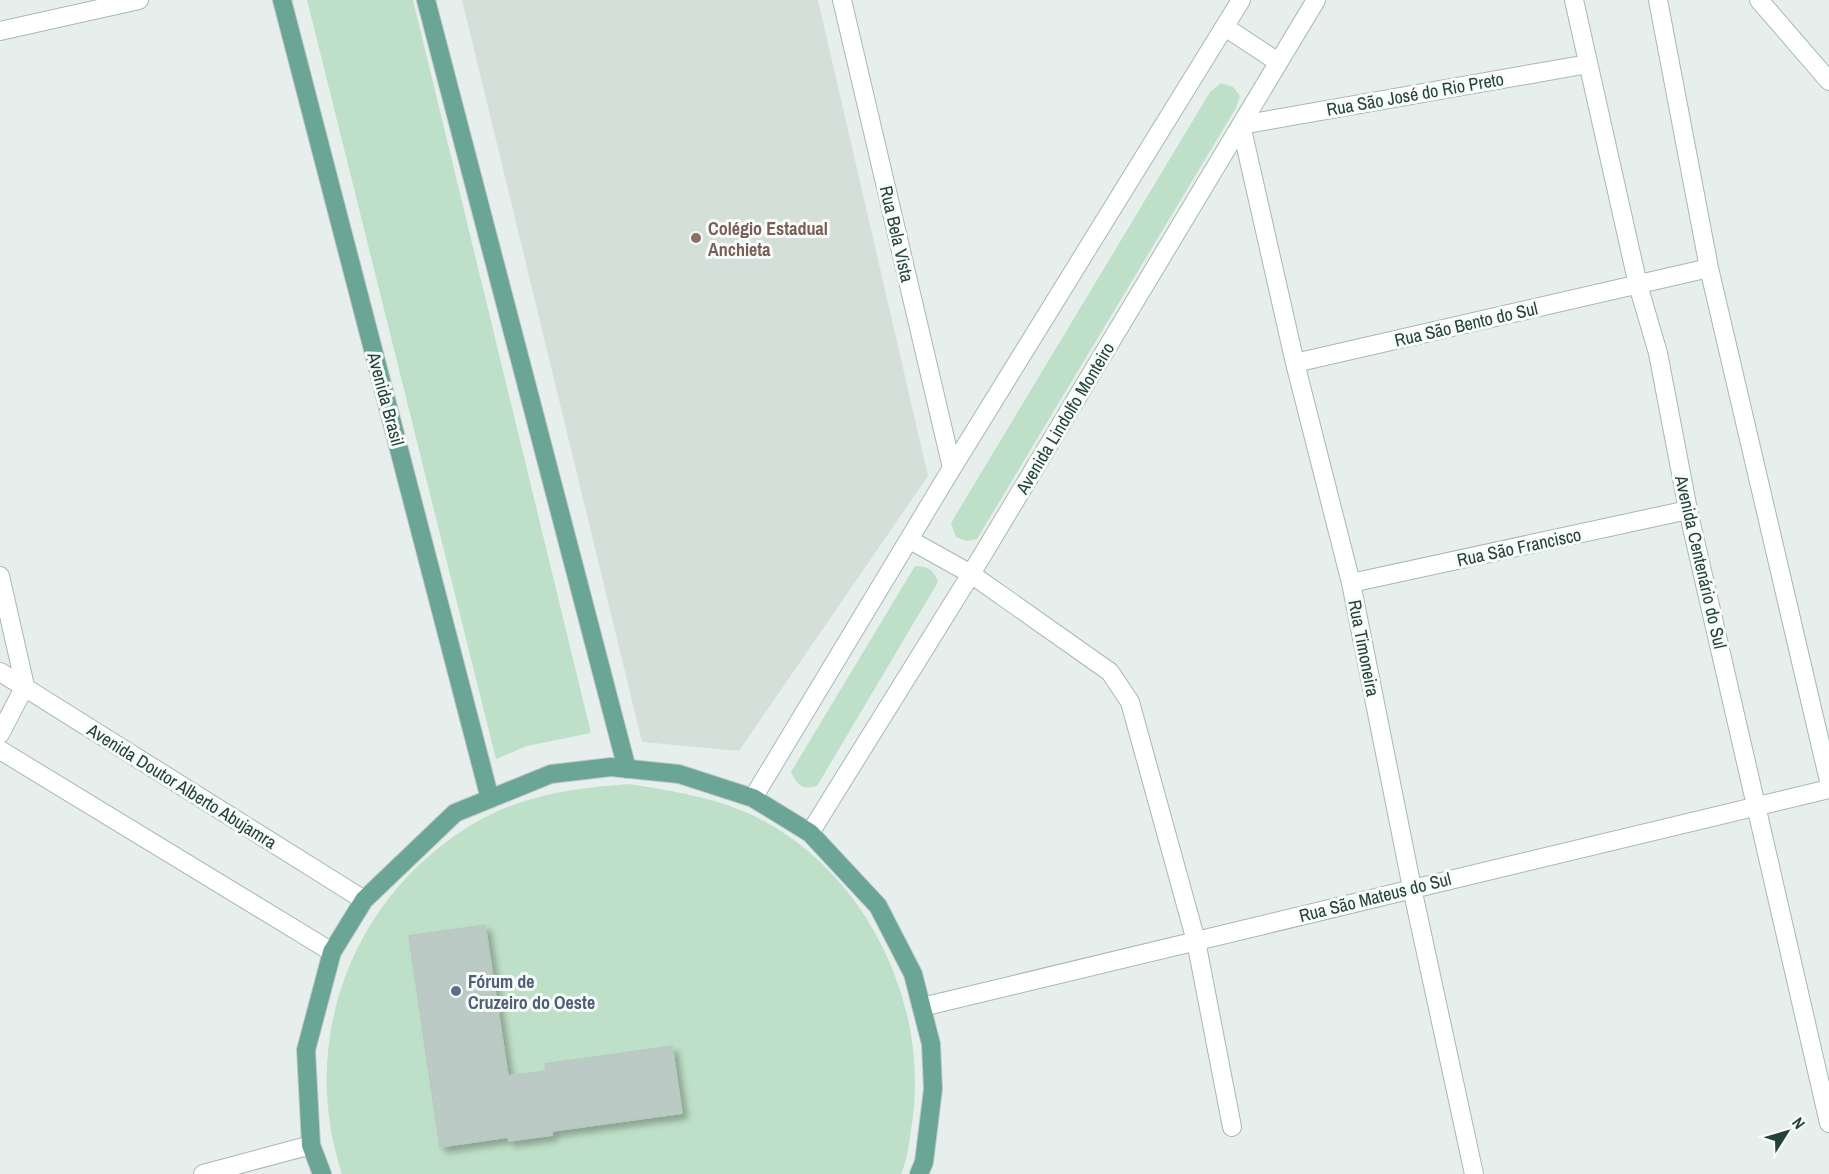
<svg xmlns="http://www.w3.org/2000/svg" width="1829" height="1174" viewBox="0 0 1829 1174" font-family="'Archivo Narrow',sans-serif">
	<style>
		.built { fill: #d4dfda }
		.green { fill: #bfe0c8 }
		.building { fill: #bbcac4; stroke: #b8c9c2; stroke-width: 1.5; filter: url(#shadow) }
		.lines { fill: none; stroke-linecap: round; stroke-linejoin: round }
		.minor-casing { stroke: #a8b8b2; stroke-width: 20 }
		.major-casing { stroke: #c2cac8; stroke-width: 20 }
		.minor { stroke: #fff; stroke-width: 18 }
		.major { stroke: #6aa596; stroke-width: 18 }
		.education-dot { fill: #8d6e63; stroke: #f7fbf9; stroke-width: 2 }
		.service-dot { fill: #5c6f8a; stroke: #f7fbf9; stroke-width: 2 }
		.labels { text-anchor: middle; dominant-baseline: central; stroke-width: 6; stroke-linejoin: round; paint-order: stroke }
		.street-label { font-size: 18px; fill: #24423a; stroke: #f7fbf9 }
		.education-label { font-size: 18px; font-weight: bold; fill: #785e54; stroke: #f7fbf9; text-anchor: start }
		.service-label { font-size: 18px; font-weight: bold; fill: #4e5e75; stroke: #f7fbf9; text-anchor: start }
	</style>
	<defs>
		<filter id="shadow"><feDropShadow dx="5.5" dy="5.5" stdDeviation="3" flood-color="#0004"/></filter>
	</defs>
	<rect width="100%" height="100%" fill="#e6efeb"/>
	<!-- built -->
	<path class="built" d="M462,0h356l110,476 -189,275 -97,-9z"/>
	<!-- green -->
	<path class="green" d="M307,0h106l178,733 -64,13 -31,13z
		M1221,83l12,4 7,9 -4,12 -259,431 -10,2 -11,-4 -5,-14 259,-431z
		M915,566c13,0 19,4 23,16l-121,204c-15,4 -19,0 -26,-14z
		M629,784c39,6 77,12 114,27 120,51 190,193 168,319 -2,15 -4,30 -10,44h-559c-39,-117 -2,-245 93,-323 23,-19 50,-36 78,-46 38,-14 76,-18 116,-21z"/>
	<!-- building -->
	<path class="building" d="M485,925l23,151 38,-5 -1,-7 127,-18 10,67 -130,18v4l-43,6 -1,-4 -68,10 -31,-211z"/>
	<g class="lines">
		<defs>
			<path id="minor" d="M842,0l110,468
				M1574,0l64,285 20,68 30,157 141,613
				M1658,0l51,268 120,513
				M1759,0l70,81
				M1225,27l53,35
				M0,31l139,-31
				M1295,363l414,-95
				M910,540l61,34 139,98 20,30 66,239 36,186
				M0,576l25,110 -25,48
				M1351,583l337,-73
				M0,672l364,228
				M0,750l332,202
				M753,798l199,-330 289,-468
				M810,833l161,-259 345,-574
				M922,1007l907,-218
				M203,1174l108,-29
				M1474,1174l-62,-286 -61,-305 -56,-220 -54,-238 347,-61"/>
			<path id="major" d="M282,0l208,799
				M426,0l201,769
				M322,1174l-11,-29 -5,-95 26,-98 32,-52 91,-87 96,-39 60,-7 68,7 74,24 57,35 68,73 35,68 18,70 2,45 -9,73 -5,12"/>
		</defs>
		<!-- minor casing -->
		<use href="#minor" class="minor-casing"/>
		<!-- major casing -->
		<use href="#major" class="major-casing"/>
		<!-- minor -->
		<use href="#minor" class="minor"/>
		<!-- major -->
		<use href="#major" class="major"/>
	</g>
	<!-- markers -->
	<circle class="education-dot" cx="696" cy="238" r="6"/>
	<circle class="service-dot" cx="456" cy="991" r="6"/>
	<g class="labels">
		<!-- street labels -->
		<g class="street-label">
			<text transform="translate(1415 94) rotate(-10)">Rua São José do Rio Preto</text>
			<text transform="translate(897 234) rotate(77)">Rua Bela Vista</text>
			<text transform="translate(1466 324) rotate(-13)">Rua São Bento do Sul</text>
			<text transform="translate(386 399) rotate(75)">Avenida Brasil</text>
			<text transform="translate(1065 418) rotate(-59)">Avenida Lindolfo Monteiro</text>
			<text transform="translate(1519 547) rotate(-12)">Rua São Francisco</text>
			<text transform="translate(1701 562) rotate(77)">Avenida Centenário do Sul</text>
			<text transform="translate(1364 648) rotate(79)">Rua Timoneira</text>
			<text transform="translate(182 786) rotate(32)">Avenida Doutor Alberto Abujamra</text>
			<text transform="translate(1375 897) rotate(-14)">Rua São Mateus do Sul</text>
		</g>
		<!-- education labels -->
		<g class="education-label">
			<text x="708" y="228">Colégio Estadual<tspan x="708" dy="21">Anchieta</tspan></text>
		</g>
		<!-- service labels -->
		<g class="service-label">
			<text x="468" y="981">Fórum de<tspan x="468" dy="21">Cruzeiro do Oeste</tspan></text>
		</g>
	</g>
	<!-- north arrow -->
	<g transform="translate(1787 1132) rotate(53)" stroke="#f7fbf9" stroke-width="4.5" paint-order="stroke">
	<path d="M0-4.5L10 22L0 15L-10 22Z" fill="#24423a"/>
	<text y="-9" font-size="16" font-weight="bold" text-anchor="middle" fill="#24423a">N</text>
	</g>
</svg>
